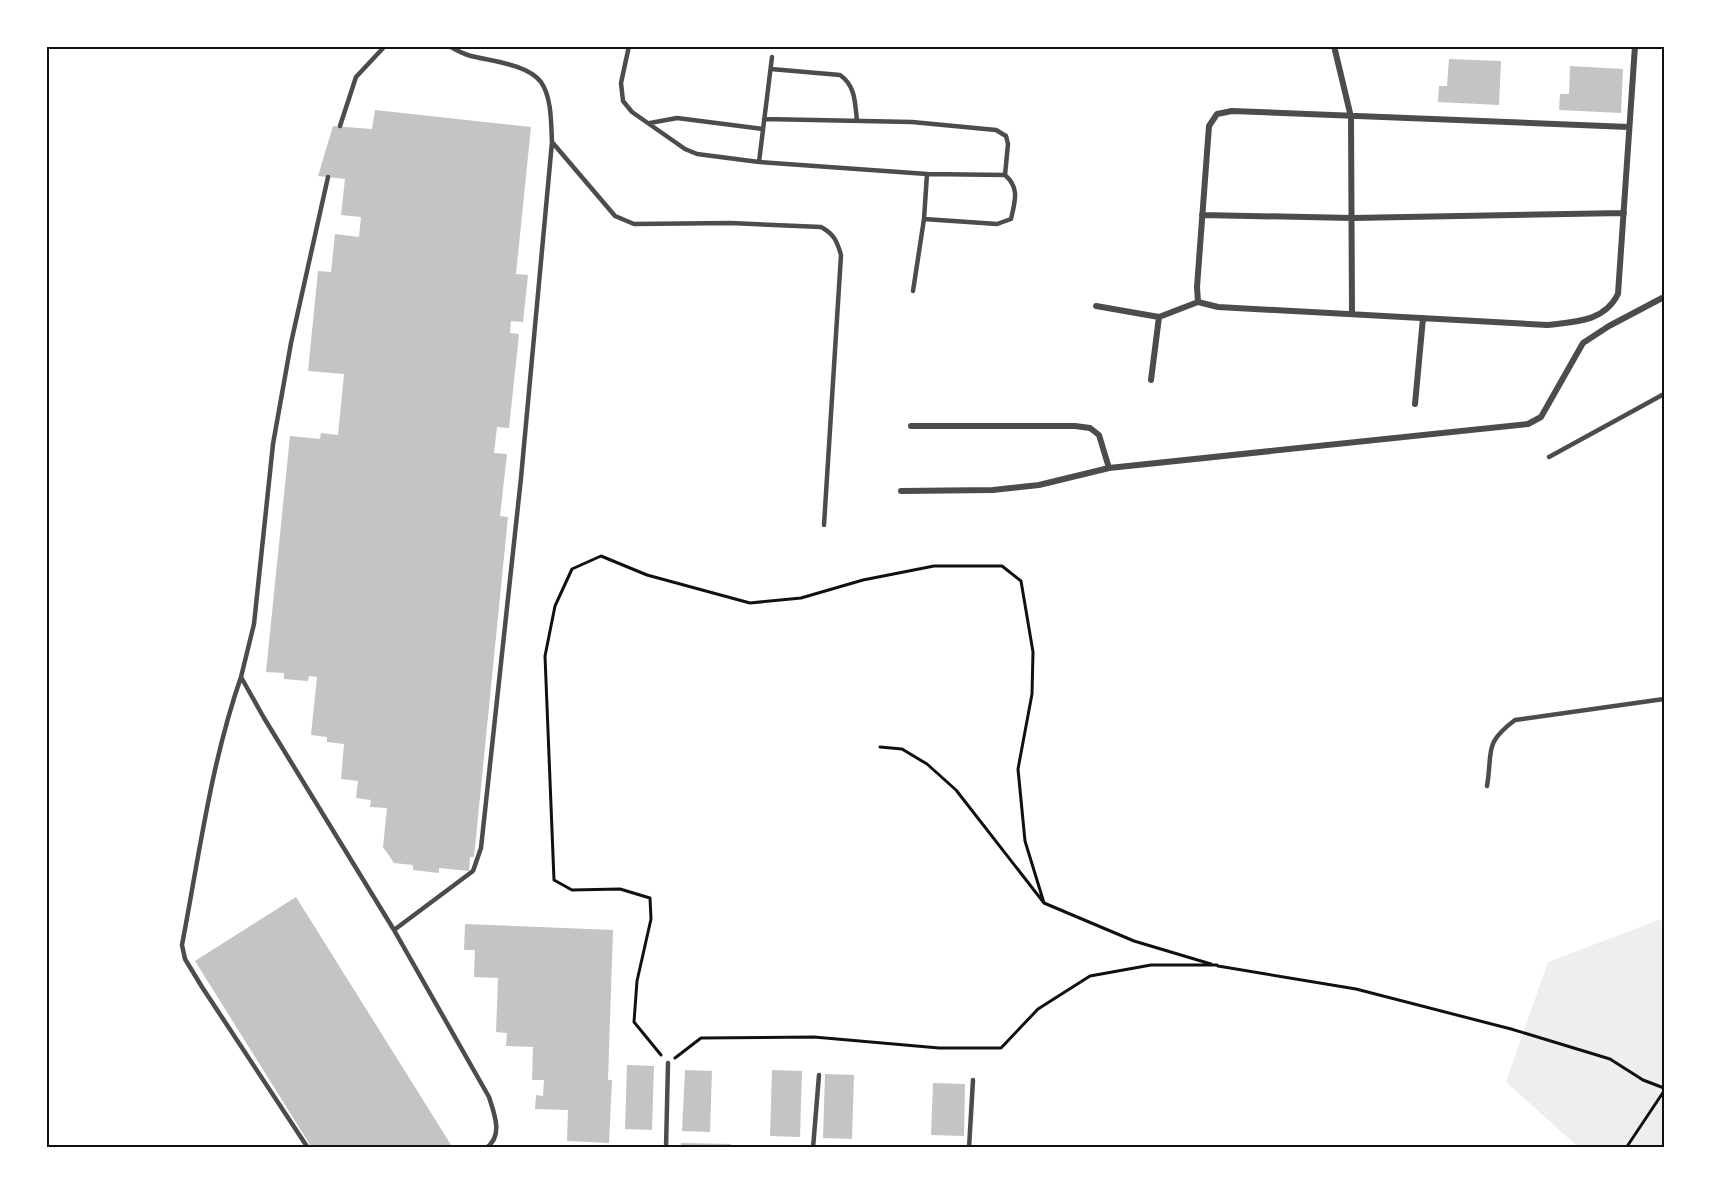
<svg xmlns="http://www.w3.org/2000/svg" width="1711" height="1194" viewBox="0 0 1711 1194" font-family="Raleway,sans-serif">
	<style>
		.green { fill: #eee }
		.building { fill: #c4c4c4 }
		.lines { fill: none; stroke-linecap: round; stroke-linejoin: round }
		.path { stroke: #111; stroke-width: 3 }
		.service { stroke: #4c4c4c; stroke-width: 4.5 }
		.minor { stroke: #4c4c4c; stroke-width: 6 }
		.neatline { fill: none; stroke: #111; stroke-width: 2 }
	</style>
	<rect width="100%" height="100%" fill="#fff"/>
	<!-- green -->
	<path class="green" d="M1664,918v229h-86l-72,-65 42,-120z"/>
	<!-- building -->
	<path class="building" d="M1449,59l52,2 -2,44 -61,-3 1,-16h8z
		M1570,66l53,3 -2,44 -62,-3 1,-16h9z
		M375,110l156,17 -15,147 12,1 -5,47 -12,-1 -1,12 9,1 -10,94 -12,-1 -3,26 13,1 -7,62 8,1 -34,340h-4l-1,14 -30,-3v5l-26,-3v-5l-19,-2 -11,-16 4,-39 -17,-1 1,-7 -15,-2 2,-17 -17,-2 3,-35 -17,-2v-5l-16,-2 6,-58 -8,-1 -1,5 -24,-2v-6l-18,-1 24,-236 30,3 1,-6 17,2 6,-61 -36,-3 10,-100 13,1 4,-38 24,3 2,-20 -20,-2 4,-36 -27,-3 15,-50 39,3z
		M296,897l157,251h-141l-117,-187z
		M465,924l148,6 -5,150h4l-3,63 -42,-2 1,-31 -33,-1 1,-14 7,1 1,-16h-12l1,-33 -27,-1 1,-13 -11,-1 2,-54 -24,-1 1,-27h-11z
		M627,1065l27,1 -2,64 -27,-1z
		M685,1070l27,1 -2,61 -28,-1z
		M772,1070l30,1 -2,66 -30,-1z
		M825,1074l29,1 -2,64 -29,-1z
		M933,1083l32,1 -1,52 -33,-1z
		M681,1143l50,1v4h-50z"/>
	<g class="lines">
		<!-- path -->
		<path class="path" d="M880,747l22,2 25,15 29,26 88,113 90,38 77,23
			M1218,966l138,23 155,40 99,30 33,21 21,8
			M661,1055l-27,-33 3,-41 14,-62 -1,-21 -30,-9 -48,1 -18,-10 -9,-224 10,-50 17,-37 29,-13 46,19 103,28 51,-5 62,-18 71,-14h68l19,15 12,71 -1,42 -14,75 7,72 19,62
			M675,1058l26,-20 113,-1 125,11h62l37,-39 52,-33 61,-11h66
			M1626,1148l38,-57"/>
		<!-- service -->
		<path class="service" d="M629,46l-8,37 2,18 9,11 53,37 12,5 62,8 168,12 -3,45 -11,72
			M771,69l69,6c16,11 15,29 17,46
			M764,119l148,3 84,8 10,6 2,8 -3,31
			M650,123l27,-5 86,11
			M340,126l16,-49 29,-31
			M552,142l63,74 19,8 96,-1 91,4c13,7 16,14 20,28l-17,270
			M759,162l13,-105
			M328,177l-37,166 -18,101 -19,180 -13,53 23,41 130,212 95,167c5,16 15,39 -3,51
			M924,219l73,5 14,-5c4,-18 9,-31 -6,-44l-78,-1
			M1549,457l115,-63
			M241,677c-30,86 -42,179 -59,268l3,14 17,28 106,161
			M1487,786c6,-35 -4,-42 28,-66l149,-21
			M394,930l79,-59 8,-23 40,-370 31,-336c-1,-18 0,-44 -11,-60 -14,-18 -50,-21 -70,-26 -8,-2 -15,-6 -22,-10
			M666,1148l2,-85
			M813,1148l6,-73
			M969,1148l4,-68"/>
		<!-- minor -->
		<path class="minor" d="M1334,46l17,71 1,197
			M1202,215l151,3 271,-5
			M1198,302l-1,-15 12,-161 8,-12 15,-3 397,16
			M1096,306l63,11
			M1151,380l8,-63 39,-15 20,5 329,18c28,-3 57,-3 71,-31l17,-248
			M1415,404l8,-86
			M911,426h164l15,2 9,7 10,33
			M901,491l92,-1 46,-5 70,-17 419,-44 13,-7 42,-74 26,-17 55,-29"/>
	</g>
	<!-- border -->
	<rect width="1711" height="1194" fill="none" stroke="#ffffff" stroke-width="96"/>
	<rect x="48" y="48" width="1615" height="1098" class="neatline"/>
</svg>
